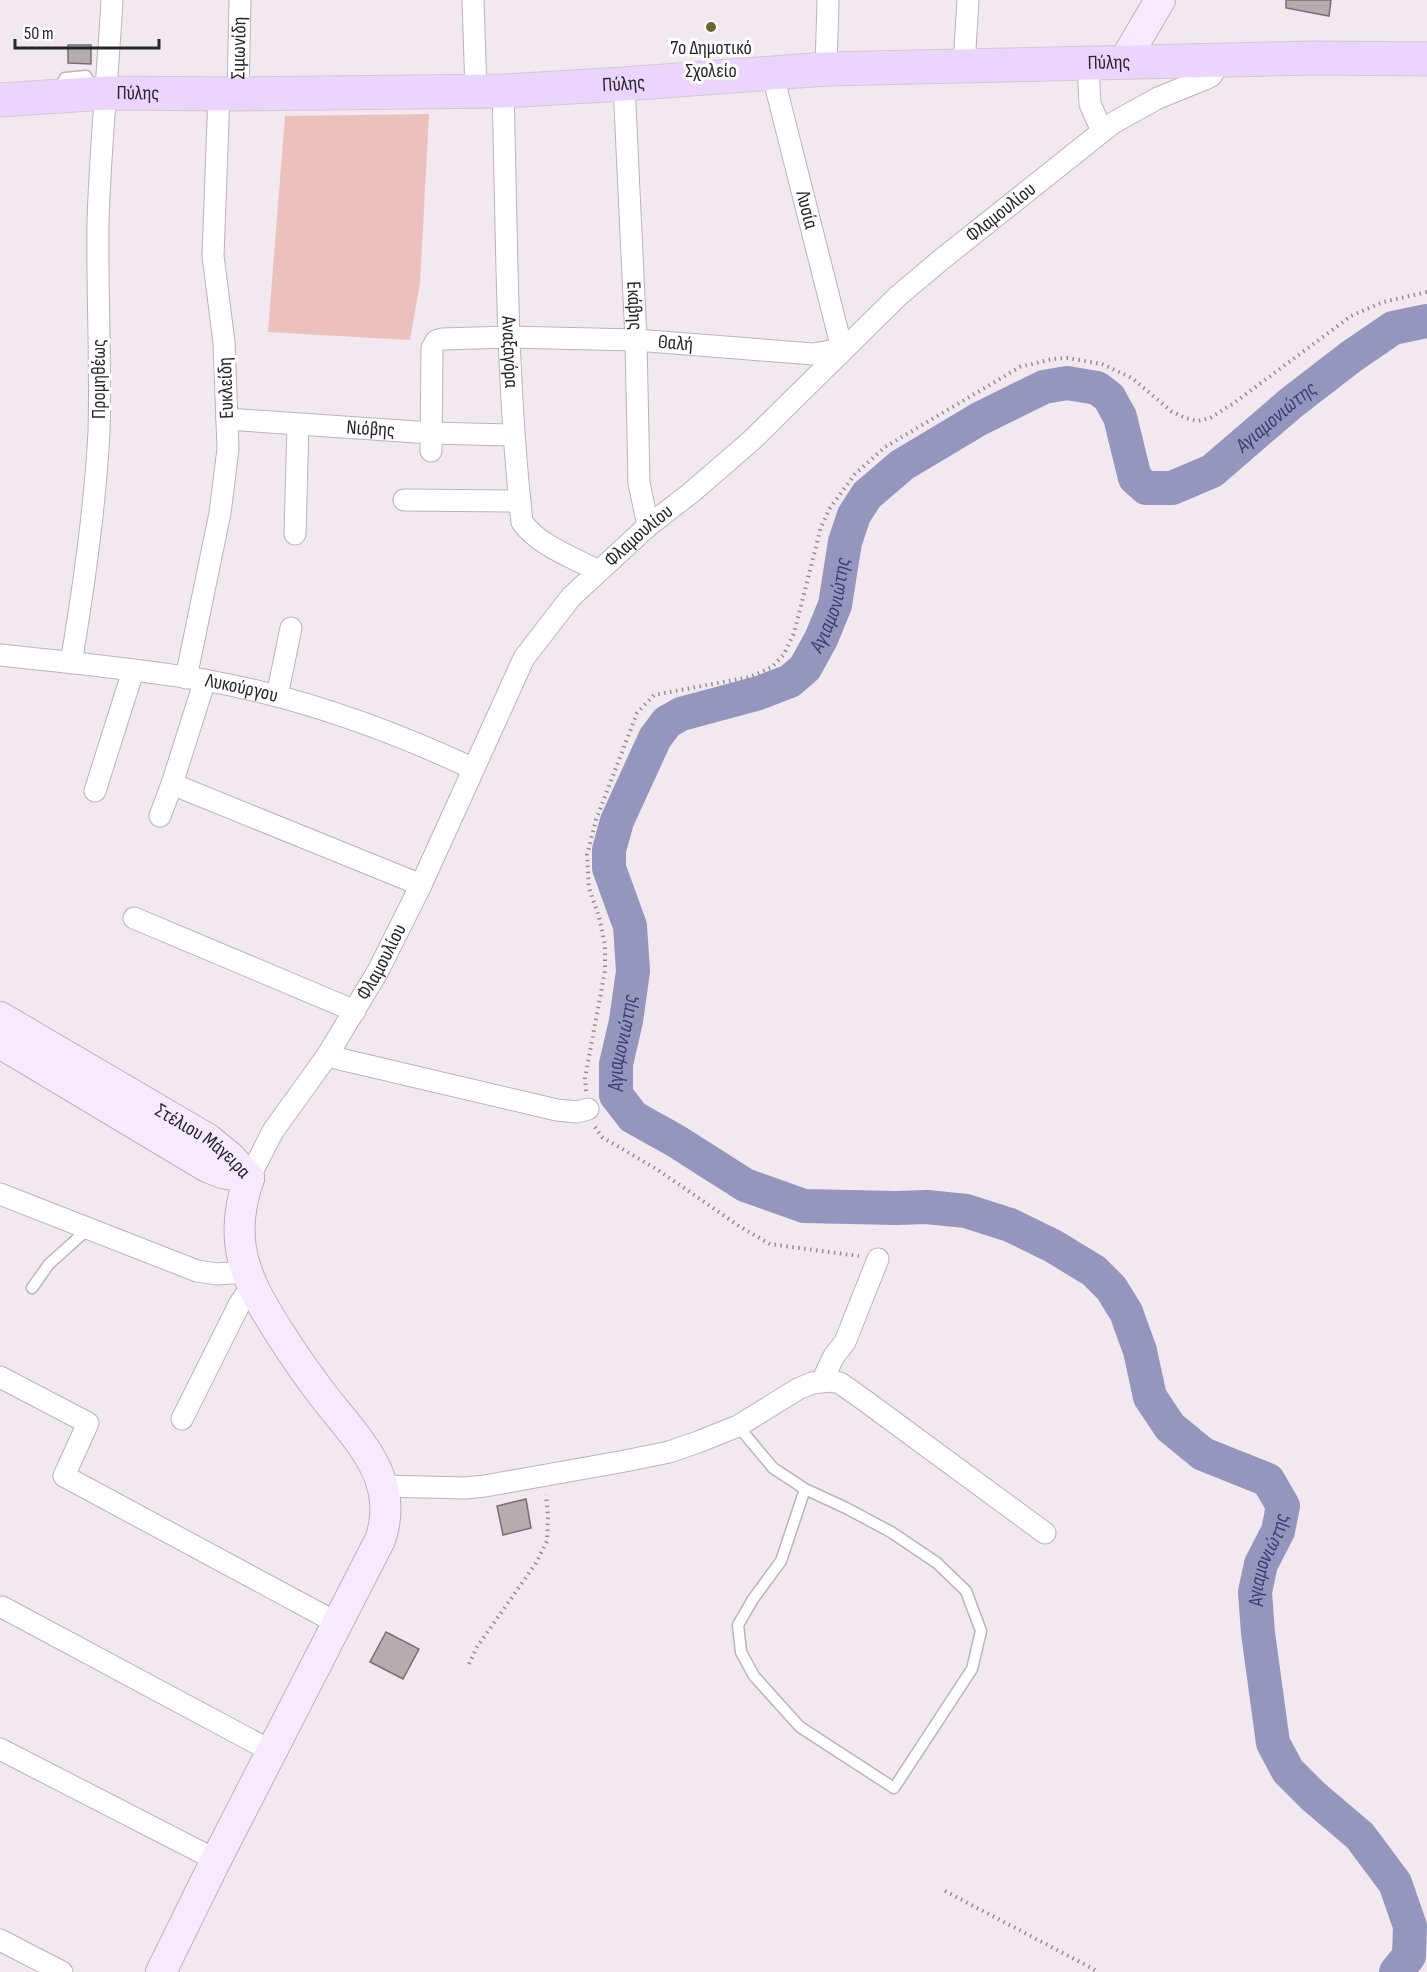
<svg xmlns="http://www.w3.org/2000/svg" width="1427" height="1972" viewBox="0 0 1427 1972" font-family="'Sofia Sans Condensed',sans-serif">
	<style>
		.green { fill: #ebc0bd }
		.lines { fill: none; stroke-linecap: round; stroke-linejoin: round }
		.river { stroke: #9496be; stroke-width: 34 }
		.building { fill: #b5acae; stroke: #786f72; stroke-width: 1.5 }
		.lane-casing { stroke: #bab3b8; stroke-width: 13 }
		.street-casing { stroke: #bab3b8; stroke-width: 23 }
		.secondary-casing { stroke: #bab3b8; stroke-width: 32 }
		.primary-casing { stroke: #cbcbcb; stroke-width: 35 }
		.path { stroke: #948e93; stroke-width: 4; stroke-dasharray: 1.5 4.5; stroke-linecap: butt }
		.lane { stroke: #fff; stroke-width: 10 }
		.street { stroke: #fff; stroke-width: 21 }
		.secondary { stroke: #f5eaff; stroke-width: 30 }
		.primary { stroke: #ebd4fe; stroke-width: 33 }
		.poi-dot { fill: #706633; stroke: #fff; stroke-width: 2 }
		.labels { text-anchor: middle; dominant-baseline: central; stroke-width: 6; stroke-linejoin: round; paint-order: stroke }
		.street-label { font-size: 20px; fill: #282528; stroke: #fff }
		.poi-label { font-size: 20px; fill: #282528; stroke: #fff }
		.water-label { font-size: 21px; font-style: italic; fill: #3e3c72; stroke: #fff }
	</style>
	<rect width="100%" height="100%" fill="#f1e9ef"/>
	<!-- green -->
	<path class="green" d="M429,114l-9,169 -10,57 -142,-8 17,-216z"/>
	<g class="lines">
		<!-- river -->
		<path class="river" id="s1" d="M1396,1972l13,-16 1,-30 -15,-43 -35,-47 -47,-40 -25,-25 -15,-28 -15,-110 -3,-41 6,-28 17,-33 5,-25 -15,-26 -65,-26 -33,-27 -20,-30 -10,-46 -14,-39 -15,-24 -17,-17 -41,-25 -43,-21 -44,-14 -39,-4 -31,1 -92,-2 -59,-21 -69,-44 -43,-24 -17,-22v-31l10,-43 7,-50 -3,-45 -21,-58v-18l8,-29 38,-83 12,-16 14,-8 78,-21 31,-12 15,-13 16,-29 14,-34 10,-63 9,-27 13,-20 35,-30 77,-46 65,-32 23,-4 30,5 12,9 11,20 15,61 11,10h26l40,-17 79,-68 61,-47 41,-28 34,-7"/>
	</g>
	<!-- building -->
	<path class="building" d="M1286,0h45l-2,16 -43,-8z
		M68,45h23v19l-23,-1z
		M526,1499l5,29 -28,7 -6,-29z
		M386,1632l33,17 -16,30 -33,-17z"/>
	<g class="lines">
		<defs>
			<path id="lane" d="M58,92l7,-14 21,-2 7,12
				M32,1288l17,-24 39,-35
				M738,1426l35,42 32,21 41,19 45,24 46,31 29,28 15,40 -9,38 -78,119 -94,-61 -46,-51 -13,-24 -3,-27 15,-26 28,-38 24,-72"/>
			<g id="street">
				<path d="M473,0l3,91"/>
				<path d="M1088,64l2,40 12,27"/>
				<path d="M964,65l4,-65"/>
				<path d="M826,69l2,-69"/>
				<path id="s2" d="M772,72l70,277"/>
				<path id="s3" d="M624,84l12,256 3,143 9,43"/>
				<path id="s4" d="M503,91c4,144 3,288 19,431 17,24 51,35 76,49"/>
				<path id="s5" d="M238,94l2,-94"/>
				<path id="s6" d="M227,419l204,14 83,2"/>
				<path id="s7" d="M431,451l1,-103 4,-7 6,-2 67,-2 127,3 177,14 29,-5"/>
				<path d="M404,500l116,1"/>
				<path d="M295,534l3,-109"/>
				<path id="s8" d="M0,655c68,7 137,14 204,25 92,16 184,49 268,88"/>
				<path d="M71,663c13,-77 24,-153 28,-231 2,-70 -2,-140 -1,-209 2,-75 10,-149 14,-223"/>
				<path d="M186,678l34,-165 8,-64 -4,-107 -11,-86 6,-162"/>
				<path d="M277,696l14,-68"/>
				<path d="M172,784l249,101"/>
				<path d="M95,791l38,-120"/>
				<path d="M160,816l12,-32 33,-104"/>
				<path d="M134,918l221,93"/>
				<path d="M327,1056l230,54 20,2 11,-3"/>
				<path id="s9" d="M249,1178l24,-47 54,-75 51,-85 43,-86 103,-227 47,-61 77,-71 44,-34 60,-52 146,-144 44,-37 171,-136 45,-25 47,-19 6,-3 10,-15"/>
				<path d="M0,1194l197,77 20,3 28,-2"/>
				<path d="M0,1377l88,46 -24,53 273,147"/>
				<path d="M822,1381l12,-25 11,-14 33,-83"/>
				<path d="M182,1419l58,-116 12,-17"/>
				<path d="M383,1486l82,2 20,-2 140,-25 44,-9 29,-10 40,-16 60,-37 14,-6 18,-2 10,2 24,17 181,133"/>
				<path d="M2,1607l269,144"/>
				<path d="M0,1749l216,111"/>
				<path d="M0,1940l62,32"/>
			</g>
			<g id="secondary">
				<path d="M1123,63l37,-63"/>
				<path id="s10" d="M0,1017l208,122 22,18 19,21"/>
				<path d="M0,1043l207,124 15,6 27,5"/>
				<path d="M161,1972l55,-112 164,-320c20,-57 -18,-96 -51,-137 -18,-23 -35,-47 -50,-71 -34,-53 -52,-91 -30,-154"/>
			</g>
			<g id="primary">
				<path id="s11" d="M0,100l106,-7 132,1 265,-3 121,-7 202,-15 489,-11 112,1"/>
			</g>
		</defs>
		<!-- lane casing -->
		<use href="#lane" class="lane-casing"/>
		<!-- street casing -->
		<use href="#street" class="street-casing"/>
		<!-- secondary casing -->
		<use href="#secondary" class="secondary-casing"/>
		<!-- primary casing -->
		<use href="#primary" class="primary-casing"/>
		<!-- path -->
		<path class="path" d="M586,1091l-1,-13 20,-107v-26l-6,-28 -10,-29 -2,-33 9,-35 41,-107 17,-18 96,-18 22,-10 12,-13 10,-21 27,-106 9,-19 25,-34 30,-27 135,-80 32,-8 16,-1 34,6 30,14 39,33 14,7 13,3 12,-3 24,-15 117,-87 32,-14 44,-10
			M595,1127l7,10 56,33 81,56 31,18 89,12
			M469,1664l8,-17 59,-84 11,-22 1,-25 -2,-21
			M945,1891l154,81"/>
		<!-- lane -->
		<use href="#lane" class="lane"/>
		<!-- street -->
		<use href="#street" class="street"/>
		<!-- secondary -->
		<use href="#secondary" class="secondary"/>
		<!-- primary -->
		<use href="#primary" class="primary"/>
	</g>
	<!-- markers -->
	<circle class="poi-dot" cx="711" cy="27" r="6"/>
	<g class="labels">
		<!-- street labels -->
		<g class="street-label">
			<text stroke="none"><textPath href="#s5" startOffset="46">Σιμωνίδη</textPath></text>
			<text stroke="none"><textPath href="#s11" startOffset="1110">Πύλης</textPath></text>
			<text stroke="none"><textPath href="#s11" startOffset="624">Πύλης</textPath></text>
			<text stroke="none"><textPath href="#s11" startOffset="138">Πύλης</textPath></text>
			<text stroke="none"><textPath href="#s2" startOffset="142">Λυσία</textPath></text>
			<text stroke="none"><textPath href="#s9" startOffset="1244">Φλαμουλίου</textPath></text>
			<text stroke="none"><textPath href="#s3" startOffset="222">Εκάβης</textPath></text>
			<text stroke="none"><textPath href="#s7" startOffset="351">Θαλή</textPath></text>
			<text stroke="none"><textPath href="#s4" startOffset="261">Αναξαγόρα</textPath></text>
			<text transform="translate(99 379) rotate(-90)">Προμηθέως</text>
			<text transform="translate(226 388) rotate(-92)">Ευκλείδη</text>
			<text stroke="none"><textPath href="#s6" startOffset="144">Νιόβης</textPath></text>
			<text stroke="none"><textPath href="#s9" startOffset="758">Φλαμουλίου</textPath></text>
			<text stroke="none"><textPath href="#s8" startOffset="244">Λυκούργου</textPath></text>
			<text stroke="none"><textPath href="#s9" startOffset="254">Φλαμουλίου</textPath></text>
			<text stroke="none"><textPath href="#s10" startOffset="238">Στέλιου Μάγειρα</textPath></text>
		</g>
		<!-- poi labels -->
		<g class="poi-label">
			<text x="711" y="48">7ο Δημοτικό<tspan x="711" dy="23">Σχολείο</tspan></text>
		</g>
		<!-- water labels -->
		<g class="water-label">
			<text stroke="none"><textPath href="#s1" startOffset="2631">Αγιαμονιώτης</textPath></text>
			<text stroke="none"><textPath href="#s1" startOffset="1983">Αγιαμονιώτης</textPath></text>
			<text stroke="none"><textPath href="#s1" startOffset="1425">Αγιαμονιώτης</textPath></text>
			<text stroke="none"><textPath href="#s1" startOffset="470">Αγιαμονιώτης</textPath></text>
		</g>
	</g>
	<!-- scale -->
	<path d="M15 39v9h144v-9" fill="none" stroke="#282528" stroke-width="3"/>
	<text x="24" y="39" font-size="18" fill="#282528" stroke="#ffffff" stroke-width="4.5" paint-order="stroke">50 m</text>
</svg>
